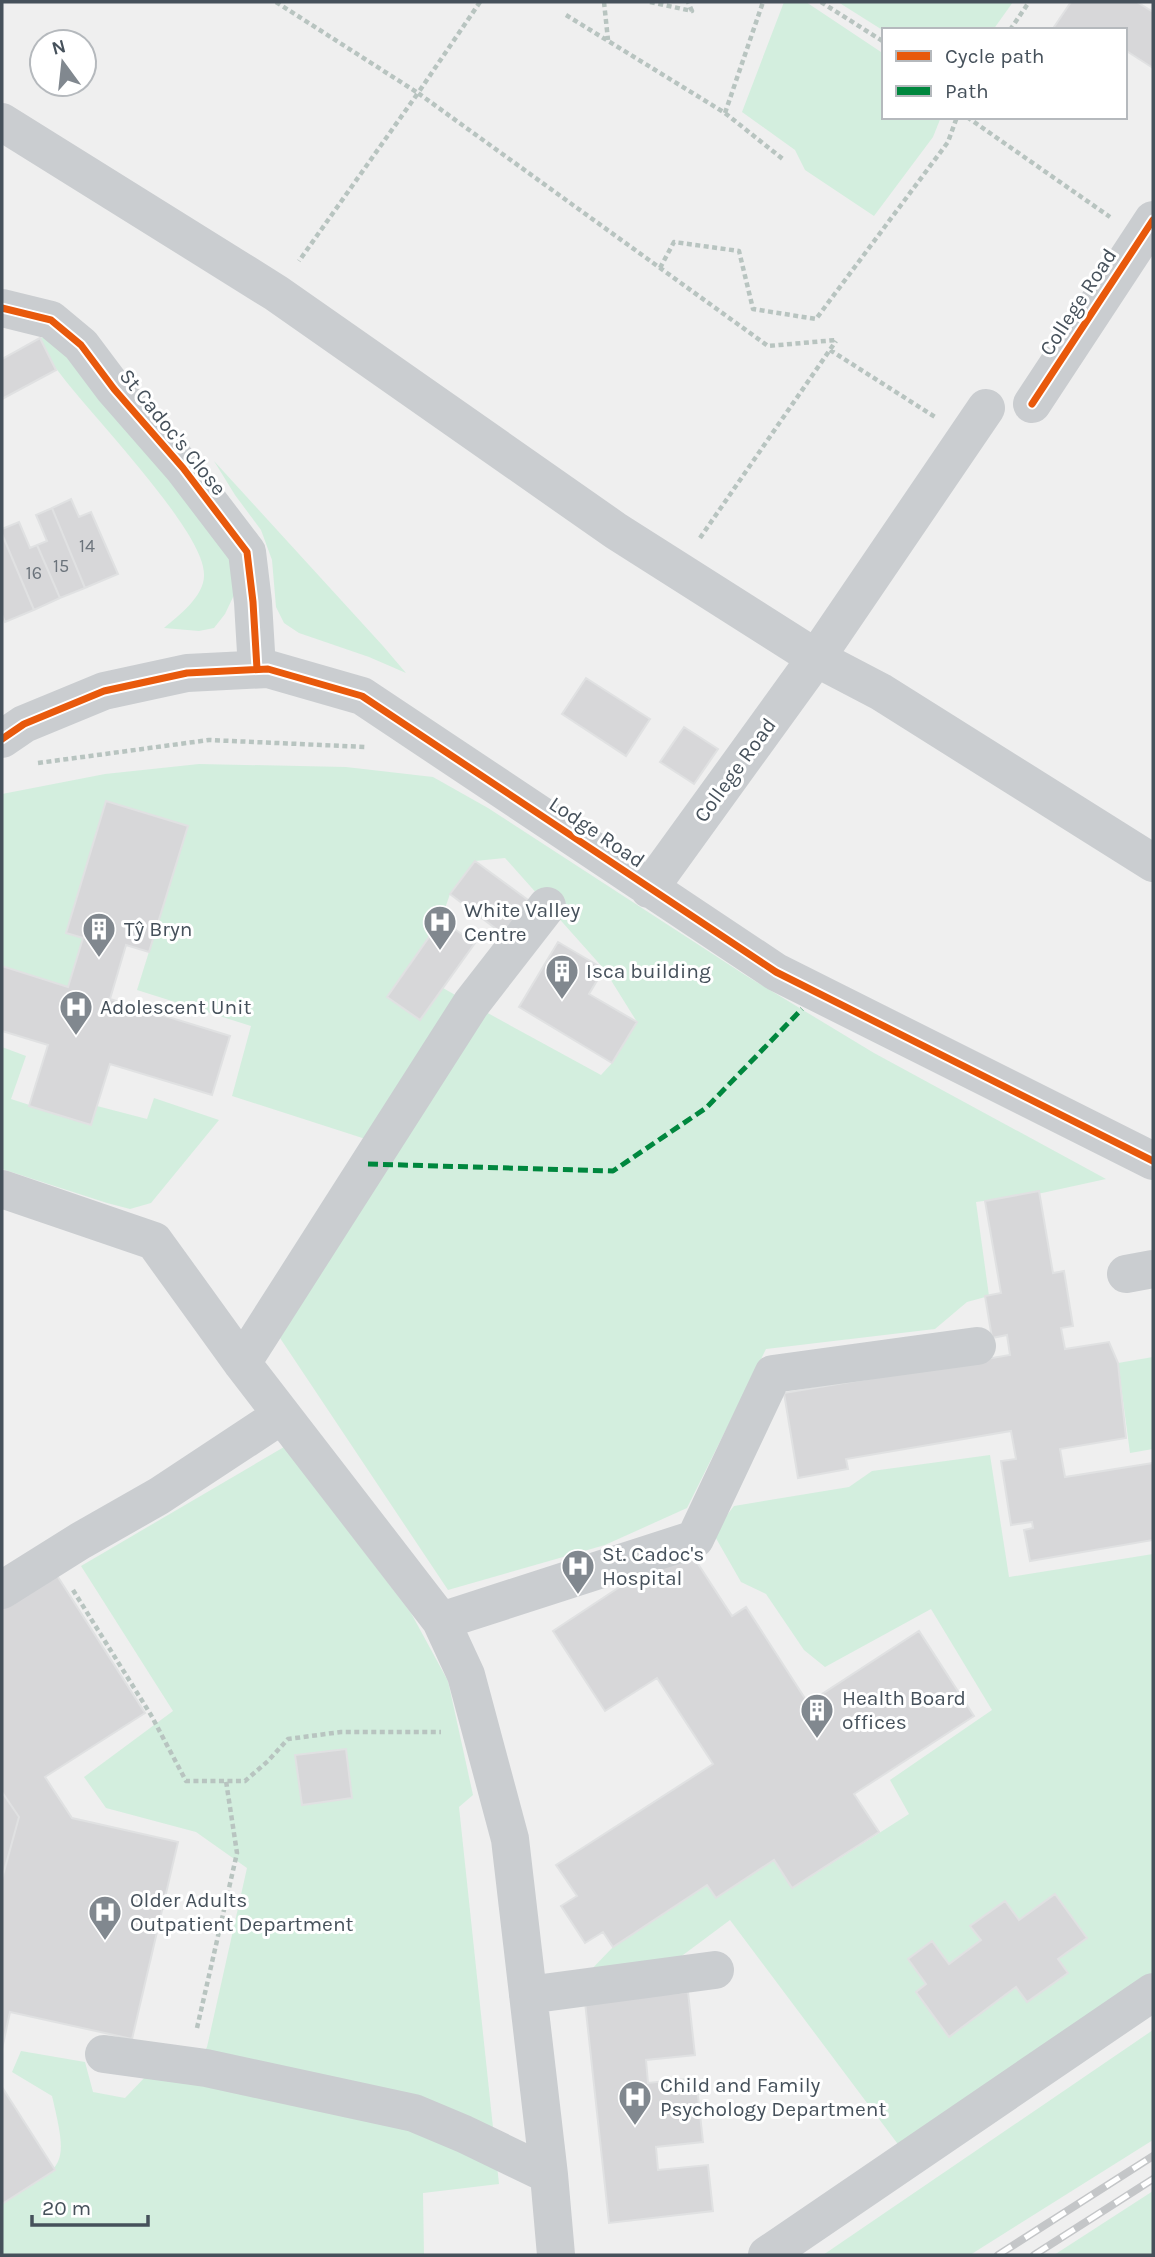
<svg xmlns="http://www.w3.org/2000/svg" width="1155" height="2257" viewBox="0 0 1155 2257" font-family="Karla,sans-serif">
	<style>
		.green { fill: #d3eede }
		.building { fill: #d7d7d9; stroke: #e0e1e2; stroke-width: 2 }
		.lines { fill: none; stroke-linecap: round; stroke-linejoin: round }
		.path { stroke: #b8c4c0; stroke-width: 4.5; stroke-dasharray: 5 3.5; stroke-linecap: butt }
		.minor { stroke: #cacdd0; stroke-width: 38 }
		.rail-casing { stroke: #c4c6c8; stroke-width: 8 }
		.rail { stroke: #fff; stroke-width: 5; stroke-dasharray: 16; stroke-linecap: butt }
		.quiet { stroke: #00873e; stroke-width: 5; stroke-dasharray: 10 5; stroke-linecap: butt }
		.cycleway-casing { stroke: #fff; stroke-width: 11 }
		.cycleway { stroke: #e8590c; stroke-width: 7 }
		.labels { text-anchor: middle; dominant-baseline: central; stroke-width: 6; stroke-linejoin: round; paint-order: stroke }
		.number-label { font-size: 18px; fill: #6c747c }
		.street-label { font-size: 21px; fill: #46515b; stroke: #fff }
		.poi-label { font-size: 21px; fill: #46515b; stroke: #fff; text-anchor: start }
	</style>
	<rect width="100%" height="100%" fill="#efefef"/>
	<!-- green -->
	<path class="green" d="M784,2h22l78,52v63h57l-8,20 -59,79 -69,-46 -10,-20 -53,-38z
		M838,2h175l-20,28 -109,1z
		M51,336l177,211 6,48 -9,19 -11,14 -15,3 -35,-3c15,-13 41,-32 40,-54 0,-44 -117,-163 -146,-203 -8,-10 -13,-22 -18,-33z
		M214,461l169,185 23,27 -37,-16 -70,-24 -15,-10 -8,-16 -4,-47 -11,-30 -26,-35z
		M199,764l147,3 87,10 55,31 257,167 129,78 232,126 -64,14 -66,9 13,94 -22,6 -32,27 -169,20 -79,159 -82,37 -157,45 -168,-252 204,-327 117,64 11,-12 25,-41 -33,-53 -99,-111 -30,3 -25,33 -9,26 -54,77 33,23 23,-32 28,16 -90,140 -149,-48 19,-70 -114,-36 51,-163 -105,111 -15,49 -66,-21v-172l103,-20z
		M2,1047l24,9 -15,43 80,26 6,-19 50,13 7,-21 65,22 -68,83 -21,6 -23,-6 -105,-34z
		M1153,1357v92l-23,4 -12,-90z
		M284,1447l127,166 37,68 25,114 -14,12 40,377 -76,9 1,62h-422v-51c62,-40 68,-32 50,-108l-40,-24 9,-21 64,11 8,30 32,6 24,-25 43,2 15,-28 40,-179 -51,-36 -90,-24 -22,-31 89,-66 -92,-145z
		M990,1455l19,122 144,-23v419l-253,174 -170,-227 -51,38 -92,16 26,-27 94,-62 9,13 58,-38 19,28 116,-74 -19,-34 102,-70 -61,-101 -106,58 -21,-17 -38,-56 -25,-12 -28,-49 21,-27 115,-19 23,-16z
		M1153,2030v110l-183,115h-147z
		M1153,2191v64h-99z"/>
	<!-- building -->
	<path class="building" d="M1071,2h66l16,10v56l-28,-18v-20h-73z
		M40,338l16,32 -54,29v-40z
		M71,499l8,18 12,-5 27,62 -33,14 -33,-80z
		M52,508l33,80 -25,10 -23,-53 10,-4 -11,-26z
		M19,522l11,26 7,-3 23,53 -26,12 -32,-76v-5z
		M2,534l32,76 -29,12 -3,-7z
		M586,678l64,41 -24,37 -64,-42z
		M684,727l34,22 -24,35 -34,-22z
		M106,801l82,25 -39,126 -23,-7 -16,54 120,37 -18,59 -102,-31 -19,61 -62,-19 19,-61 -46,-14v-65l66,21 15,-49 -17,-5z
		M475,861l53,39 -25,34 -53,-40z
		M441,920l34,23 -55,77 -33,-23z
		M558,942l46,27 -15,25 48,28 -25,41 -93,-56z
		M1039,1191l14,82 11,-2 9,55 -12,2 4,21 44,-7 9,21 8,75 -66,11 5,28 88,-14v77l-123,21 -6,-31 9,-2 -1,-6 -21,3 -10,-64 15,-2 -5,-28 -165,28 2,10 -50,9 -14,-85 226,-38 -3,-20 -15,3 -7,-42 16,-3 -16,-92z
		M685,1544l47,72 14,-9 62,96 111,-72 55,85 -120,78 25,38 -87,56 -18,-28 -58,38 -9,-13 -94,62 -10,-15 -18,11 -24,-37 16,-10 -21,-31 157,-101 -56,-86 -52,33 -52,-80z
		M56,1574l89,139 -100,64 27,41 106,24 -46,197 -122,-27 -8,37v-170l17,-62 -17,-25v-183z
		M56,1574l89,139 -100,64 27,41 106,24 -46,197 -122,-27 -8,37v-440z
		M346,1749l6,49 -50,7 -7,-50z
		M1055,1894l32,44 -29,21 10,14 -41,29 -11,-15 -67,50 -33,-45 10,-8 -18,-25 24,-18 17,23 32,-24 -11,-14 35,-25 14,19z
		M688,1992l7,63 -49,5 2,23 48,-5 7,64 -47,5 2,23 50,-5 5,46 -104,12 -24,-221z
		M2,2087l53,83 -53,34z
		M2,2087l53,83 -53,34z"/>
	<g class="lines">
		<!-- path -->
		<path class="path" d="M276,2l142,91 -119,168
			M480,2l-62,91 350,253 68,-6
			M604,2l4,38
			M650,2l42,9 -4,-9
			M821,2l63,40
			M566,15l159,98 59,47
			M1010,30l19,-28
			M725,113l38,-111
			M967,117l143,100
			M660,268l14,-26 65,9 14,58 63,10 132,-177 9,-25
			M830,350l105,67
			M700,538l136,-197
			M38,763l171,-23 158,7
			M73,1590l78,125 35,66h59l23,-20 20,-22 53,-7h100
			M197,2028l40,-175 -11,-72"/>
		<!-- minor -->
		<path class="minor" d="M2,122l274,171 340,238 200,127 65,34 272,171
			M2,308l49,12 30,25 33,44 69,79 64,84 6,50 4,67
			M1032,404l121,-184
			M2,739l22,-15 80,-33 83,-18 81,-4 94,27 414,276 377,189
			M649,889l167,-231 170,-250
			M2,1189l152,52 88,122 199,258 25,54 44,164 39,336 7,80
			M1126,1274l27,-5
			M242,1363l229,-359 76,-98
			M2,1590l78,-49 79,-45 123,-81
			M441,1621l254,-82 78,-165 204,-28
			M528,1995l187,-25
			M104,2054l102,14 208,45 50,21 85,41
			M767,2255l386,-263"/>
		<defs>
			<path id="rail" d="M998,2255l155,-99
				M1034,2255l119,-76"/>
		</defs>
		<!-- rail casing -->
		<use href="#rail" class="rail-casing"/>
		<!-- rail -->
		<use href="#rail" class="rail"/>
		<!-- quiet -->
		<path class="quiet" d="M368,1164l245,7 93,-63 96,-99"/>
		<defs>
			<path id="cycleway" d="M2,308l49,12 30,25 33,44 69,79 64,84 6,50 4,67
				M1032,404l121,-184
				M2,739l22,-15 80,-33 83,-18 81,-4 94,27 414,276 377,189"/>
		</defs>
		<!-- cycleway casing -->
		<use href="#cycleway" class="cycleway-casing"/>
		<!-- cycleway -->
		<use href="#cycleway" class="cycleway"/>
	</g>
	<!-- icons -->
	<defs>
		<symbol id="hospital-pin" viewBox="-11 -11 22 30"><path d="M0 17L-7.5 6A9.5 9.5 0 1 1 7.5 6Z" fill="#81888f" stroke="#fff"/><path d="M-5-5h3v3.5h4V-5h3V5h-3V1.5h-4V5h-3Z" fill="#fff"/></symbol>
		<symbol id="building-pin" viewBox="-11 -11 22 30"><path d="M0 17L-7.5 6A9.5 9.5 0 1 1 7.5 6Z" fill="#81888f" stroke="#fff"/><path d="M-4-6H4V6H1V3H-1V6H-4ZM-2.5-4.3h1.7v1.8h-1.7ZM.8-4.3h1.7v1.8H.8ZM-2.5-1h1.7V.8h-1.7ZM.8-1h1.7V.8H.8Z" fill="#fff"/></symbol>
	</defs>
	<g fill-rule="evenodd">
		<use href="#hospital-pin" x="421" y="903" width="38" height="52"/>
		<use href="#building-pin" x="80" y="910" width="38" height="52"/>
		<use href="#building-pin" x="543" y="952" width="38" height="52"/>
		<use href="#hospital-pin" x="57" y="988" width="38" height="52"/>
		<use href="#hospital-pin" x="559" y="1547" width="38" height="52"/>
		<use href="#building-pin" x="798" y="1691" width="38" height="52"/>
		<use href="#hospital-pin" x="86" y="1893" width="38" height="52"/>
		<use href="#hospital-pin" x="616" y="2078" width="38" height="52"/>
	</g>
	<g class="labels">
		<!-- number labels -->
		<g class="number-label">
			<text x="87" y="546">14</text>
			<text x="61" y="566">15</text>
			<text x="34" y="573">16</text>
		</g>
		<!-- street labels -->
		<g class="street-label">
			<text transform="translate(1078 302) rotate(-57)">College Road</text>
			<text transform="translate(173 432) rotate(51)">St Cadoc's Close</text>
			<text transform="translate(735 770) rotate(-54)">College Road</text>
			<text transform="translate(597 832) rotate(34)">Lodge Road</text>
		</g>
		<!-- poi labels -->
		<g class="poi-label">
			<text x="464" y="910">White Valley<tspan x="464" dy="24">Centre</tspan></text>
			<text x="124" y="929">Tŷ Bryn</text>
			<text x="586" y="971">Isca building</text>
			<text x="100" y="1007">Adolescent Unit</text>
			<text x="602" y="1554">St. Cadoc's<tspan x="602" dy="24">Hospital</tspan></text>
			<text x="842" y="1698">Health Board<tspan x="842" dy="24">offices</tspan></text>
			<text x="130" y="1900">Older Adults<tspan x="130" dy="24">Outpatient Department</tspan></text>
			<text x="660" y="2085">Child and Family<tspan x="660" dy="24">Psychology Department</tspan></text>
		</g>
	</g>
	<!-- border -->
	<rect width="1155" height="2257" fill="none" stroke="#46515b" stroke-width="7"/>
	<!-- legend -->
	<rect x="882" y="28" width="245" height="91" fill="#ffffff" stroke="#b5b9bd" stroke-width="2"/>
	<rect x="896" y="51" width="35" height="10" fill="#e8590c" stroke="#b5b9bd" stroke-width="2"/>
	<text x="945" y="63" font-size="21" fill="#46515b">Cycle path</text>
	<rect x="896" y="86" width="35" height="10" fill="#00873e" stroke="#b5b9bd" stroke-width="2"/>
	<text x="945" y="98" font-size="21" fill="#46515b">Path</text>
	<!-- north arrow -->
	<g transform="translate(63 63) rotate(345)"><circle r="33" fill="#ffffff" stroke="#b5b9bd" stroke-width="2"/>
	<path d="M0-5L12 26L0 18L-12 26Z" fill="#81888f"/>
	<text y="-10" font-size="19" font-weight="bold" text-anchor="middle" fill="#46515b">N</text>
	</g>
	<!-- scale -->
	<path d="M32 2215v10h116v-10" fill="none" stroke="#46515b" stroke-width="3.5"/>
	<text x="42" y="2215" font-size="21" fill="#46515b" stroke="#ffffff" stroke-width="5" paint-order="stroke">20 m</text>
</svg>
